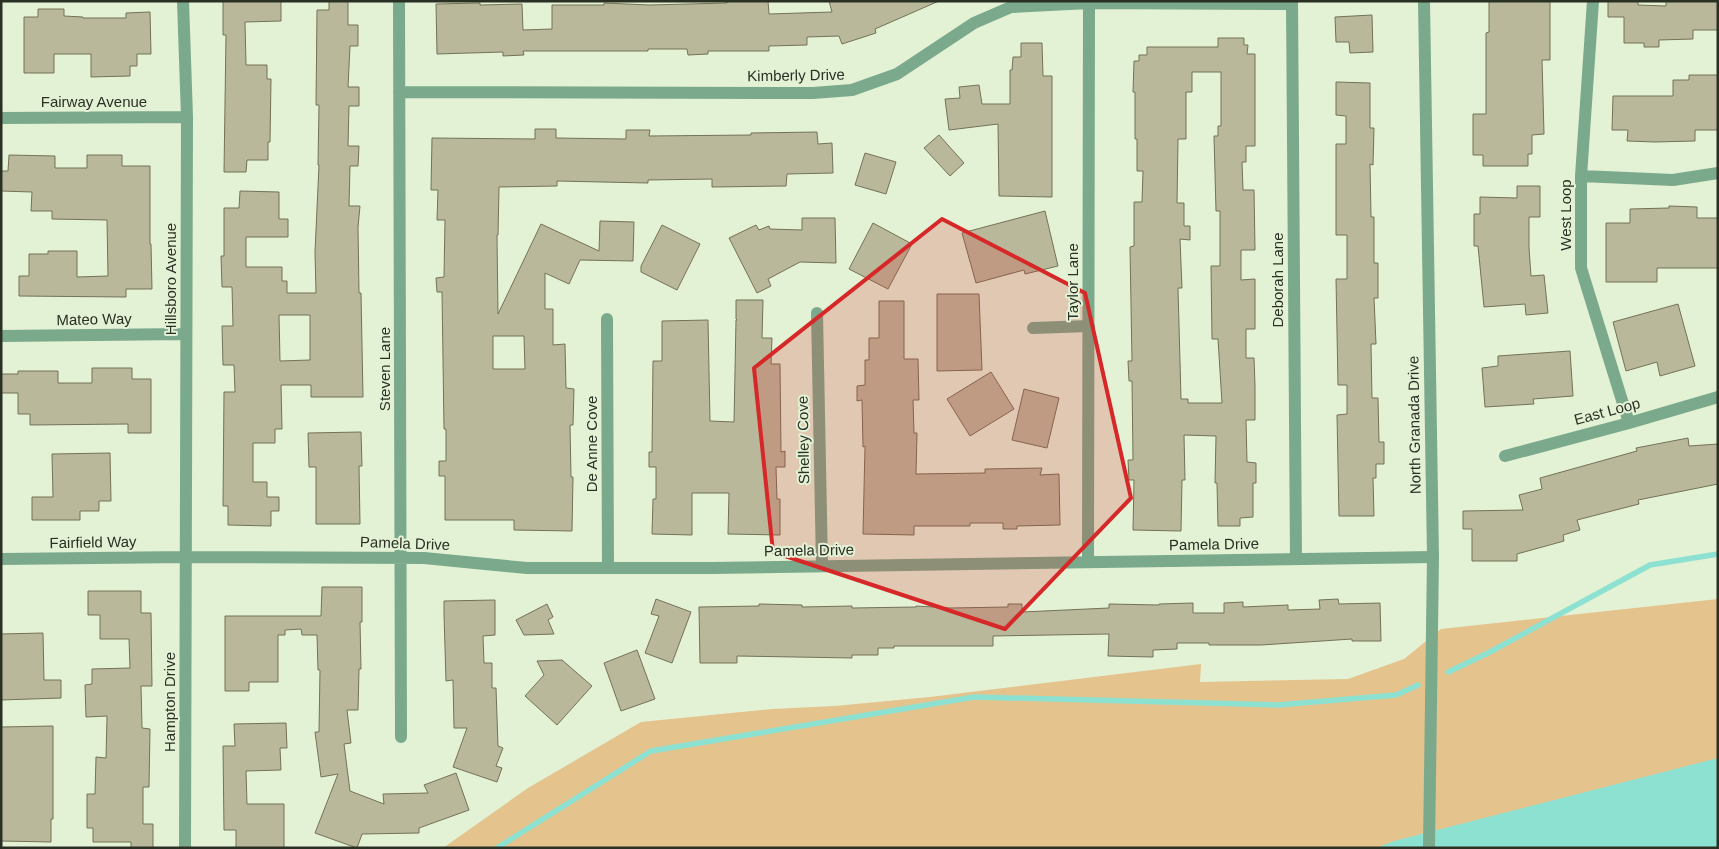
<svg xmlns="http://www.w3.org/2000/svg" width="1719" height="849" viewBox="0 0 1719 849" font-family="Arial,sans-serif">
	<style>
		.green { fill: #e5c38d }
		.water { fill: #8ce1d1 }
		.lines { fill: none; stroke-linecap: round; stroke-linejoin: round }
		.stream { stroke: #8ce1d1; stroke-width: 5.5 }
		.building { fill: #bab89a; stroke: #747257; fill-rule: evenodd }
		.minor { stroke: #7ba98b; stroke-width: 12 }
		.tertiary { stroke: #7ba98b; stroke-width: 12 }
		.marked { fill: #d62828; fill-opacity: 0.2; stroke: #d62828; stroke-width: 4; stroke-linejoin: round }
		.labels { text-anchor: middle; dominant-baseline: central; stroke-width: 4; stroke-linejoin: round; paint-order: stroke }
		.street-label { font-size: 15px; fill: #2b3025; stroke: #e3f1d5 }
	</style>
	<rect width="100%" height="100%" fill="#e3f1d5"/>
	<!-- green -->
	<path class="green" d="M1718,599v249h-1275l85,-60 113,-66 131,-13 63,-3 95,-9 271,-33 -1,18 148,-3 56,-20 37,-30z"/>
	<!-- water -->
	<path class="water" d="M1718,758v90h-342l18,-7z"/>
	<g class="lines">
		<!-- stream -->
		<path class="stream" d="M1448,672l40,-19 162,-88 68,-11
			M497,848l154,-97 323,-54 304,8 118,-10 22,-10"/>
	</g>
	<!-- building -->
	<path class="building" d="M223,1h58v20l-36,1 1,43h21v14h4l-1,63h-2v18h-21l-1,12h-22l2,-137h-3z
		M329,1h19v24h10v21h-8l-2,41h11v19h-10l-1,40h11l-1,20h-8l-1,40h11l-2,21 1,66h2l2,104h-52v-12h-30l1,44h-7v14h-22v39h14v15h12v14h-8v15l-43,-1v-19h-5l1,-114h11l-1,-27h-11l-1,-39h11l-1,-39h-10l-1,-31h3v-48h15l1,-17 39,1v27h9v18h-42v30h36v14h5v12h29l-1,-41 4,-87h-1l1,-60h-3l1,-95h12zM279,315h31v45l-30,1z
		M727,1h41l1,13 63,-2 -3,-11h110l-64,28 1,4 -34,11 -3,-8 -32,1v8l-38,1v5h-61v3l-20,1 -1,-6h-39v2h-125l1,4 -21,1v-4l-66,2 -1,-50 44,-1v2l42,-1 1,26 29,-1v-24h52v-2l45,2 78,-2z
		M1489,1h61v59h-8l2,74 -12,1v19h-4v12h-45v-11h-10v-41h13v-81l3,-1z
		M1608,1h30v4l28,1v-5h52v29h-25v9l-34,1v7h-15v-4h-20v-26h-16z
		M38,9h26v7l19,1v1h43v-5l24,-1 1,42h-14v12h-7v10l-39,1v-23h-37v19h-30v-56h14z
		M1372,15l1,37 -23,1 -1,-11h-13l-1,-25z
		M1218,38h26v7h4l-1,9h8v92h-9v16h-4l1,28h11l1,60h-14v30l14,-1v50h-9v29h8l1,28v34h-9l1,42 9,1v20h-3v34l-13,1v8h-22l-1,-43h-2l1,-47 -32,-1 1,45h-3l-1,51 -48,-1 1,-50h-5l-1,-20h5l-1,-79h-3l-1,-20h4l-2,-114 4,-1v-44h8l1,-31h-6v-32h-2v-47h-2l1,-31h5v-6h8v-8h71zM1192,72h29v54h-3v10h-4l2,75h4v55h-9l1,73h6l4,64h-34v-4h-7l-3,-111h4l-2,-49 10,1v-14h-6v-23h-7l1,-64h8v-47h6z
		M1021,43h21l1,33h9v121l-53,-1 -1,-72 -49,6 -4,-31 15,-1 -1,-11 20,-2 3,19h28v-34h2l1,-13h8z
		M1689,75h29v55h-23v11l-40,1 -28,-1 1,-11h-16l1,-34h60v-16h16z
		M1336,82l34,1v45h4l-1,37 -3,-1 1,53h3v46h4v35h-4l2,46h-5l1,54h6l1,44h5v22h-8v14h-3l1,38h-35l-2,-101 10,-1v-29h-9l-2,-106h11v-44h-11v-91h10v-28l-10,-1z
		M535,129h21v9l70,1v-9h24l-1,6 102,-1v-2l66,-1 1,12 14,-1 1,30 -46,1 -1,12 -74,1v-8l-64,1v3l-91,-2v5l-58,1 -1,48h-1l1,79 43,-90 58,27 1,-30 34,1 -1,39 -53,-1 -11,24 -24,-11v36h8v36l12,-1 1,44 8,1 -1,36h-3l1,52h2l-1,54 -58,-1v-10h-69v-44h-6v-15h7v-32h-2l-2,-137h-5l-1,-14 8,-1 1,-57h-8l1,-30h-7l1,-52 103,1zM493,336h31l1,33h-32z
		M939,135l25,28 -14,13 -26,-28z
		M865,153l31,9 -10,32 -31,-9z
		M9,155l46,1v12h32v-13h35v11h28v78h1l1,45h-26v8l-107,-1v-20h10v-22h19v-3h29v26l31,-1 -1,-56 -55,-1v-8h-21l1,-19 -31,-1v-20h7z
		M1517,186h23v31h-11v31l2,28 13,-1 4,38 -22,2 -1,-11 -41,3 -6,-61h-4v-32h6v-17l37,1z
		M1669,206l28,1v11h21v50h-61v14h-51v-59h24v-14l39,-1z
		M1045,211l13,55 -33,8 -1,-4 -48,13 -14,-50z
		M802,218h33l1,45 -36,-1 -32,17 3,7 -14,7 -28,-55 27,-13 3,5 10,-4 1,3 32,1z
		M873,223l39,21 -24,45 -39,-20z
		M662,225l38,19 -23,46 -36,-18v-6z
		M937,294h42l3,76 -45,1z
		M736,300h27l-1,38h10l-1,26h9l1,88 4,-1v16h-9l1,32h3v36l-52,-1 1,-41h-37v42l-40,-1 1,-35h3v-32h-7v-15h3l1,-91h9v-40l46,-1 2,101 24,1 2,-102h1l-1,-1z
		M879,301h25v58h14l1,41h-6l1,33h3l-1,41 69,-1v-4l57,-1 -2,7 19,-1 1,51 -43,1v3h-14v-6h-33v3h-56v9l-51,-1 2,-88 -2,1 -1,-47 -5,1v-15l8,-1v-25h4v-22h10z
		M1678,304l17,62 -35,10 -3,-14 -31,9 -13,-49z
		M1570,351l3,45 -40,3 1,5 -49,3 -3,-39 16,-2v-10z
		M92,368h40v11h19v54h-23v-9l-98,1v-11h-12v-21h-17v-19h17v-3h40v12h34z
		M991,372l23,37 -44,27 -23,-37z
		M1024,389l35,9 -12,50 -35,-8z
		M361,432l1,34h-3l1,58h-44v-57h-7l-1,-34z
		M1688,438l1,8 29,-2v40l-80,16 1,4 -62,16 3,10 -17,5 1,6 -47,13v7h-45v-32h-9v-18l60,-1 -4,-15 23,-6 -2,-11 97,-27 -1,-3z
		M110,453l1,48h-12v10h-19v9h-48v-23h21l-1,-43z
		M322,587h40v35h-2l1,47h-2l-1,41h-11l4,33 -7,1 6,47 34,13 -1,-10 45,-1 -4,-8 32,-12 13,37 -50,18v5l-57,1 -5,14 -42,-15 23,-59 -17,3 -6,-45h4l1,-62h-2l-1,-35h-15l-1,-6 -16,1v5h-7v47h-29v9h-24v-75h96z
		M88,591h53v22h10l1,73h-11l1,42 8,1 -1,58h-6v37h10v24h-22v-6h-38v-14h-6v-34h8l1,-37 10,1 1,-42 -21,1 -1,-32 7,-1v-15l38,-1 -1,-29h-29v-24h-12z
		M656,599l35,13 -19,51 -27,-10 14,-37 -8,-2z
		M1338,599l1,5 41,-1 1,38h-29v-2l-91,6h-52v-2h-32v6l-24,1v7l-45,-1 1,-22 -116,2v10h-99v2h-16v7h-26v3l-115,-2v7h-37l-1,-56 60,-1v-2l43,1v2l50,-1v2l64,-1v-1l35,2 57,-1v-3h14v8l87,-4v-4l50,1v-1l34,-1v10h31v-10l19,-1v5l45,-2v5l32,-1 -1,-9z
		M495,600v35l-12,1 1,27h8v25h4l2,58 5,2 -7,18 6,2 -5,14 -44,-15 14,-39h-13l-1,-48 -7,1 -2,-67v-13z
		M547,604l6,13 -5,3 6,14 -30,1 -8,-15z
		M43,633l1,47h17v18l-60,2v-66z
		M637,650l18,49 -34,12 -17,-48z
		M562,660l30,26 -35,39 -32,-29 19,-21 -7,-14z
		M286,723l1,25h-7l1,22 -35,1 1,33h37v44h-48v-18h-12l-1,-84h12l-1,-22z
		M53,726v93h-2v23l-50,-1v-114z"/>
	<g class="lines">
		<!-- minor -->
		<path class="minor" d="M183,1l4,116 -2,731
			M399,1l2,736
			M1292,1l4,558
			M1593,1l-12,175v92l48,155
			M399,92l414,1 39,-3 45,-16 77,-51 37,-16 78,-4 203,1
			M1,118l186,-1
			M1581,176l92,4 45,-7
			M817,313l5,253
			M607,319l1,249
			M1033,328l56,-2
			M1,336l185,-2
			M1505,456l124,-33 89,-26
			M1,559l185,-2 238,1 103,10h185l721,-11
			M1088,562l1,-561"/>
		<!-- tertiary -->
		<path class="tertiary" d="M1424,1l9,556 -4,291"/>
	</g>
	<!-- marked area -->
	<path class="marked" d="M942,219l143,74 46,205 -126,131 -232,-77 -19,-184z"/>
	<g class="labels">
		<!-- street labels -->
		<g class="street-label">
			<text transform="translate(796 75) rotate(-1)">Kimberly Drive</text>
			<text x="94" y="101">Fairway Avenue</text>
			<text transform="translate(1565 215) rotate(-90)">West Loop</text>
			<text transform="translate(170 279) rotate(-90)">Hillsboro Avenue</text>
			<text transform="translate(1277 280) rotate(-90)">Deborah Lane</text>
			<text transform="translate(1072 282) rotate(-90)">Taylor Lane</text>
			<text transform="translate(94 319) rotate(-1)">Mateo Way</text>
			<text transform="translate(384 369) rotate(-90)">Steven Lane</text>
			<text transform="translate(1607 411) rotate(-15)">East Loop</text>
			<text transform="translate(1414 425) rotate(-91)">North Granada Drive</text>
			<text transform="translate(803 440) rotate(-91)">Shelley Cove</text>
			<text transform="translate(591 444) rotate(-90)">De Anne Cove</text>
			<text transform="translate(93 542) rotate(-1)">Fairfield Way</text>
			<text transform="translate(405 543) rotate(2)">Pamela Drive</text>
			<text transform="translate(1214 544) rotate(-1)">Pamela Drive</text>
			<text transform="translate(809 550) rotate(-1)">Pamela Drive</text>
			<text transform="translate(169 702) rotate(-90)">Hampton Drive</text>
		</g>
	</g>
	<!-- border -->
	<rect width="1719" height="849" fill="none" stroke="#2b3025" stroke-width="5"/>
</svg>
